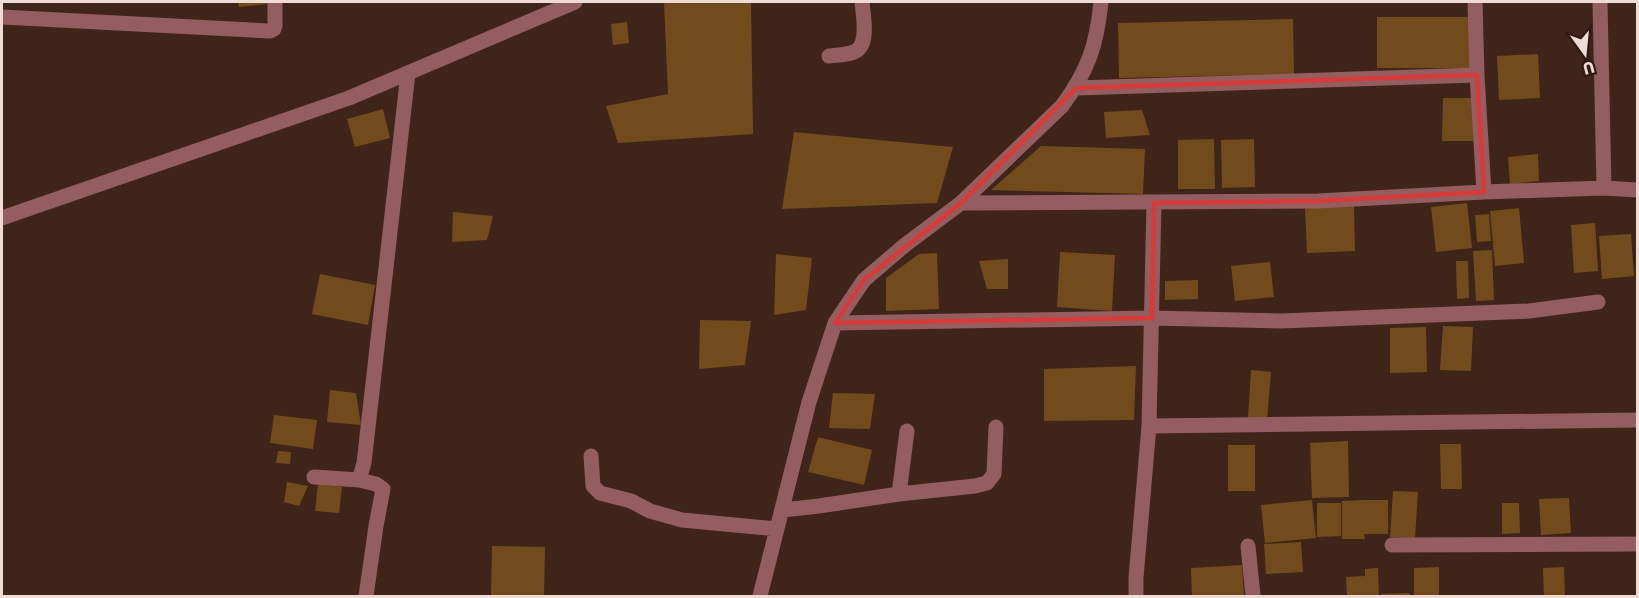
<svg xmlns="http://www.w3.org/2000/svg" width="1639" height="598" viewBox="0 0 1639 598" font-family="Jost,sans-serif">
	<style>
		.building { fill: #724b1d }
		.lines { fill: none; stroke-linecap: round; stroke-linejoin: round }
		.minor { stroke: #945d5f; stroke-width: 15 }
		.marked { fill: none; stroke: #d83a39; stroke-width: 4.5; stroke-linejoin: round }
	</style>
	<rect width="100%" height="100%" fill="#3e2419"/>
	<!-- building -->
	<path class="building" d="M238,2h29v2l-28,3z
		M664,2h87l2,132 -135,9 -12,-37 62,-12z
		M1377,17h95v51h-95z
		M1293,19l1,55 -175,4 -1,-55z
		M627,22l2,21 -16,2 -2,-21z
		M1538,54l2,44 -41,2 -2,-44z
		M1443,98h30v43h-31z
		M383,109l7,29 -35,9 -8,-28z
		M1142,110l8,25 -44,3 -2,-26z
		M794,132l159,15 -16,56 -155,6z
		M1214,139l1,50h-37v-49z
		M1254,139l1,48 -33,1 -1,-48z
		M1041,146l104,3 -2,45 -152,-4z
		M1538,154l1,27 -29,3 -2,-27z
		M1467,203l5,45 -36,4 -5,-45z
		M1354,206l1,45 -48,2 -2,-45z
		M1519,208l5,55 -29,3 -5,-55z
		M453,212l40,4 -6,24 -35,2z
		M1489,214l2,27 -14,1 -2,-27z
		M1595,223l3,48 -24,2 -3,-48z
		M1631,234l3,42 -32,3 -3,-43z
		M1492,250l2,50 -18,1 -3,-50z
		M1060,252l55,3 -3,56 -55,-4z
		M937,253l2,56 -53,2v-33l33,-24z
		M776,254l36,4 -6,52 -32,5z
		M1008,259v30h-21l-8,-28z
		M1456,261h12l1,37 -12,1z
		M1270,262l4,35 -39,4 -4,-35z
		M320,274l55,11 -7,40 -56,-11z
		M1198,280v19l-33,1v-19z
		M700,320l51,1 -6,44 -46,4z
		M1443,326l30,1 -2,44 -31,-1z
		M1426,327l1,45 -37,1v-45z
		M1136,366l-2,54 -90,1v-52z
		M1251,370l20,2 -4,48 -19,-2z
		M330,390l26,3 5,32 -34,-3z
		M833,393l42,1 -5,35 -41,-1z
		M274,415l43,5 -4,29 -43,-6z
		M818,437l54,13 -8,35 -56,-13z
		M1348,441l1,56 -37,1 -2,-55z
		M1440,444h21l1,45h-21z
		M1228,445h27v46h-27z
		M278,451l13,1 -1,12 -14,-1z
		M287,482l21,4 -9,20 -15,-4z
		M318,484l24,3 -3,26 -24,-2z
		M1393,491l25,1 -3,46 -25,-1z
		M1569,498l2,35 -30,2 -2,-36z
		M1312,500l4,38 -51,5 -4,-38z
		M1365,500h23v34h-24l1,5h-23v-38z
		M1317,503h24v33l-24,1z
		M1502,503h17l1,30 -18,1z
		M1301,542l2,30 -37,2 -2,-30z
		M492,546l53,1 -1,49h-53z
		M1242,565l2,31h-52l-1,-28z
		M1439,567v29h-25v-28z
		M1564,567l1,29h-21l-1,-28z
		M1378,568l1,28h-32l-1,-19 19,-1v-7z
		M1409,593l1,3h-29v-2z"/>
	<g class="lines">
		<!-- minor -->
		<path class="minor" d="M1600,2l4,186
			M2,17l268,14 4,-2 1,-4v-23
			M829,56c8,-1 18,-1 25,-4 16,-6 9,-37 8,-50
			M1477,75l7,117
			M1076,88l401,-13 -2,-73
			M961,203l357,-2 166,-9 120,-4 34,2
			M2,218l347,-120 226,-96
			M835,323l317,-5 129,3 248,-10 69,-9
			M1149,426l489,-6
			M591,456l2,30 7,7 31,8 19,10 32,9 95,9
			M314,477l45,3
			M899,494l8,-63
			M783,510l36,-4 80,-12 76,-8 12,-3 7,-9 2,-47
			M1392,545l246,-1
			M1248,546l5,50
			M366,596l10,-70 7,-37 -7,-5 -17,-4 5,-17 44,-390
			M760,596l49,-194 26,-79 29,-43 41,-35 56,-42 101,-97c26,-35 35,-62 39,-104
			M1136,596v-18l13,-152 5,-223"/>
	</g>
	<!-- marked area -->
	<path class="marked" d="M1477,75l7,117 -166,9 -164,2 -2,115 -317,5 29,-43 97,-77 115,-115z"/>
	<!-- border -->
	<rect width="1639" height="598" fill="none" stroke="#eedbd4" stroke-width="6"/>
	<!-- north arrow -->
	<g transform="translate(1585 54) rotate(165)" stroke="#331a10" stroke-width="4.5" paint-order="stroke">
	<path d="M0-4.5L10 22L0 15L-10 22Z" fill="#eedbd4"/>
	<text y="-9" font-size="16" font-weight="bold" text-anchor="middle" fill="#eedbd4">U</text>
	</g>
</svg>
